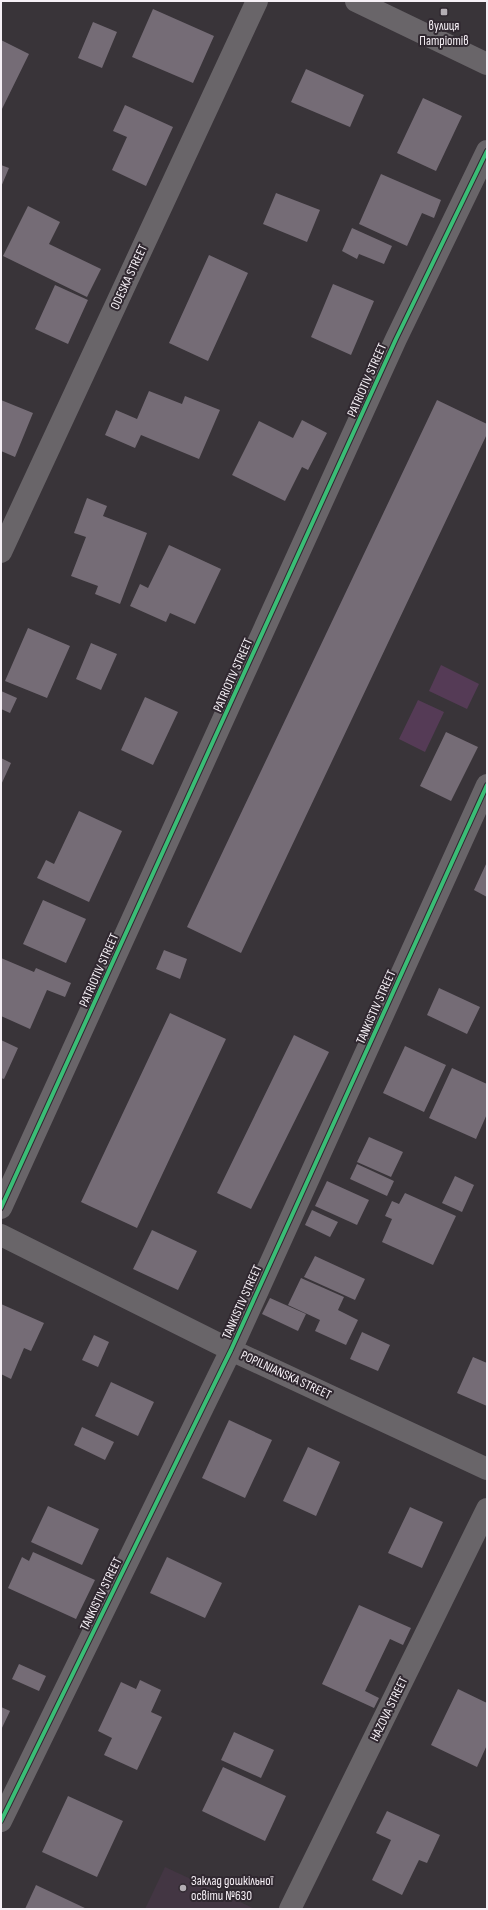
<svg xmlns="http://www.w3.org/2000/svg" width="488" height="1910" viewBox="0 0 488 1910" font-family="'Sofia Sans Condensed',sans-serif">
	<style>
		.built { fill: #433643 }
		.green { fill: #553b56 }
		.building { fill: #756c76 }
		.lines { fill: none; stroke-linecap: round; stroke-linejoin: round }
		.street { stroke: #696569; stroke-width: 22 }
		.cycleway-casing { stroke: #302830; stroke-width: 6 }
		.cycleway { stroke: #3abd76; stroke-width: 4 }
		.poi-dot { fill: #b4aeb4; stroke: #302830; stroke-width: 1.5 }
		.labels { text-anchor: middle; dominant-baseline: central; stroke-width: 4; stroke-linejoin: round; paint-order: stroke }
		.poi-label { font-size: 13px; fill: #f6f0f6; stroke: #302830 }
		.street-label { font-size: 13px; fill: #f6f0f6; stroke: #302830 }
	</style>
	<rect width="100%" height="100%" fill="#393439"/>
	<!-- built -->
	<path class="built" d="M165,1867l90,42h-110z"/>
	<!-- green -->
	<path class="green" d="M441,665l38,19 -12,25 -38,-18z
		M418,700l26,12 -19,40 -26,-13z"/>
	<!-- building -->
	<path class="building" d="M153,9l61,27 -21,47 -61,-26z
		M93,22l24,10 -15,36 -24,-10z
		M1,40l28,14 -28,57z
		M306,69l58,26 -14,32 -59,-25z
		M423,98l39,18 -26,55 -39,-18z
		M125,105l48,22 -27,59 -34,-16 15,-33 -14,-6z
		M1,165l8,3 -8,19z
		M381,174l60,26 -7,18 -12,-5 -15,33 -48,-22z
		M276,193l44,17 -13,32 -44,-18z
		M28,206l32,16 -11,22 52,25 -14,28 -84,-41z
		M352,228l40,18 -8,18 -25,-10 -2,5 -15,-8z
		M209,255l39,18 -40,88 -39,-18z
		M333,284l41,17 -23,54 -40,-18z
		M55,285l33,15 -20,44 -33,-15z
		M149,391l33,13 3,-8 35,14 -21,49 -58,-24 -6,13 -30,-13 11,-25 21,9z
		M1,400l32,13 -18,44 -14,-6z
		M437,400l50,24v10l-246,519 -54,-26z
		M302,420l25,13 -19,37 -6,-3 -17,34 -53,-26 27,-54 34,17z
		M87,498l20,8 -4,10 44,17 -27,71 -25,-10 3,-8 -27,-10 15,-39 -12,-4z
		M169,545l52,24 -26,55 -25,-11 -4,9 -36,-16 10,-22 8,4z
		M28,628l42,18 -23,52 -42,-17z
		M91,643l26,11 -16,36 -25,-11z
		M1,691l16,7 -7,15 -9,-4z
		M145,697l33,15 -25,53 -32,-15z
		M446,732l32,15 -27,54 -31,-15z
		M1,758l10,5 -10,22z
		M79,811l43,20 -33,71 -52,-24 9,-18 8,4z
		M487,862v35l-13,-7z
		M43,900l43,19 -20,44 -43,-19z
		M164,950l23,9 -7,20 -24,-10z
		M1,958l33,14 2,-4 35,15 -6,14 -18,-7 -17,39 -29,-13z
		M439,988l41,19 -13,27 -40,-19z
		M170,1013l56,26 -89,189 -56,-26z
		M294,1035l35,17 -78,157 -34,-16z
		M1,1040l17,8 -14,31 -3,-1z
		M405,1046l41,19 -22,47 -41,-19z
		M452,1068l35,16v30l-11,25 -47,-21z
		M369,1137l34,15 -12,25 -34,-15z
		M357,1164l37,17 -7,15 -37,-17z
		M455,1176l19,9 -12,27 -20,-9z
		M327,1181l42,19 -12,25 -42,-19z
		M405,1193l51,23 -23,49 -51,-23 10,-23 -7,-3 7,-15 7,3z
		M312,1210l26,12 -8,15 -25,-12z
		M152,1230l45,21 -19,39 -45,-21z
		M315,1256l50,23 -10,21 -51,-23z
		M301,1278l43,19 -6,13 20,10 -12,25 -31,-14 5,-11 -32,-15z
		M270,1298l36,16 -8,17 -36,-17z
		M1,1304l43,19 -13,28 -7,-3 -13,31 -10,-5z
		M362,1332l28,13 -12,26 -28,-12z
		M94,1335l15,7 -11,25 -16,-7z
		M473,1357l14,6v43l-30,-13z
		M111,1382l43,20 -16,34 -43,-20z
		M229,1420l43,20 -27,58 -43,-20z
		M82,1427l32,15 -9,18 -31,-15z
		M308,1447l32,15 -24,54 -33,-15z
		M48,1506l51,23 -17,36 -51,-23z
		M410,1507l33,15 -21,46 -34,-15z
		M33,1552l62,28 -19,39 -68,-31 14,-31 7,4z
		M167,1557l55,26 -17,35 -55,-25z
		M359,1605l52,23 -8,17 -13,-6 -25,52 14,7 -5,10 -52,-24z
		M19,1664l27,12 -7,15 -27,-12z
		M140,1680l21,10 -10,22 11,5 -25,53 -33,-15 8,-17 -14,-7 23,-49 15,7z
		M458,1689l29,14v42l-10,22 -46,-22z
		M1,1707l9,4 -9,19z
		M234,1732l40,18 -13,28 -40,-18z
		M223,1767l63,29 -21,45 -63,-30z
		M68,1796l55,25 -26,56 -55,-25z
		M387,1811l53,24 -13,28 -8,-3 -17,35 -30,-15 19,-40 -15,-7z
		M36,1885l51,24h-62z"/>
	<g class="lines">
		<!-- street -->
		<path class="street" d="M356,1l131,63
			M1,552l256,-551
			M1,1208l395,-869 91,-188
			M1,1235l230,115 256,119
			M1,1821l230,-471 256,-565
			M290,1909l197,-400"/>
		<defs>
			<path id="cycleway" d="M1,1208l395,-869 91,-188
				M1,1821l230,-471 256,-565"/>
		</defs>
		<!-- cycleway casing -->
		<use href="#cycleway" class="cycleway-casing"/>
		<!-- cycleway -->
		<use href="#cycleway" class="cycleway"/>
	</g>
	<!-- markers -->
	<g class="poi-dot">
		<rect x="440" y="8" width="8" height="8" rx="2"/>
		<circle cx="183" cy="1888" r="4"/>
	</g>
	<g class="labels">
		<!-- poi labels -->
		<g class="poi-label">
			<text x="444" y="26">вулиця<tspan x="444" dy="15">Патріотів</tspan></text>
			<text x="191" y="1881" text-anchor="start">Заклад дошкільної<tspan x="191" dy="15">освіти №630</tspan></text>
		</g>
		<!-- street labels -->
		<g class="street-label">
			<text transform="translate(129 277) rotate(-65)">ODESKA STREET</text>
			<text transform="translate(367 380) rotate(-66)">PATRIOTIV STREET</text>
			<text transform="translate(233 675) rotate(-66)">PATRIOTIV STREET</text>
			<text transform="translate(99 970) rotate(-66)">PATRIOTIV STREET</text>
			<text transform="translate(376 1007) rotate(-66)">TANKISTIV STREET</text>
			<text transform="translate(242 1302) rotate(-66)">TANKISTIV STREET</text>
			<text transform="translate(286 1375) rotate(25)">POPILNIANSKA STREET</text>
			<text transform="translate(101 1594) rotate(-64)">TANKISTIV STREET</text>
			<text transform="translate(389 1709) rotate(-64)">HAZOVA STREET</text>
		</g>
	</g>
	<!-- border -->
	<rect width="488" height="1910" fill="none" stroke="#f6f0f6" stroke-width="4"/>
</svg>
